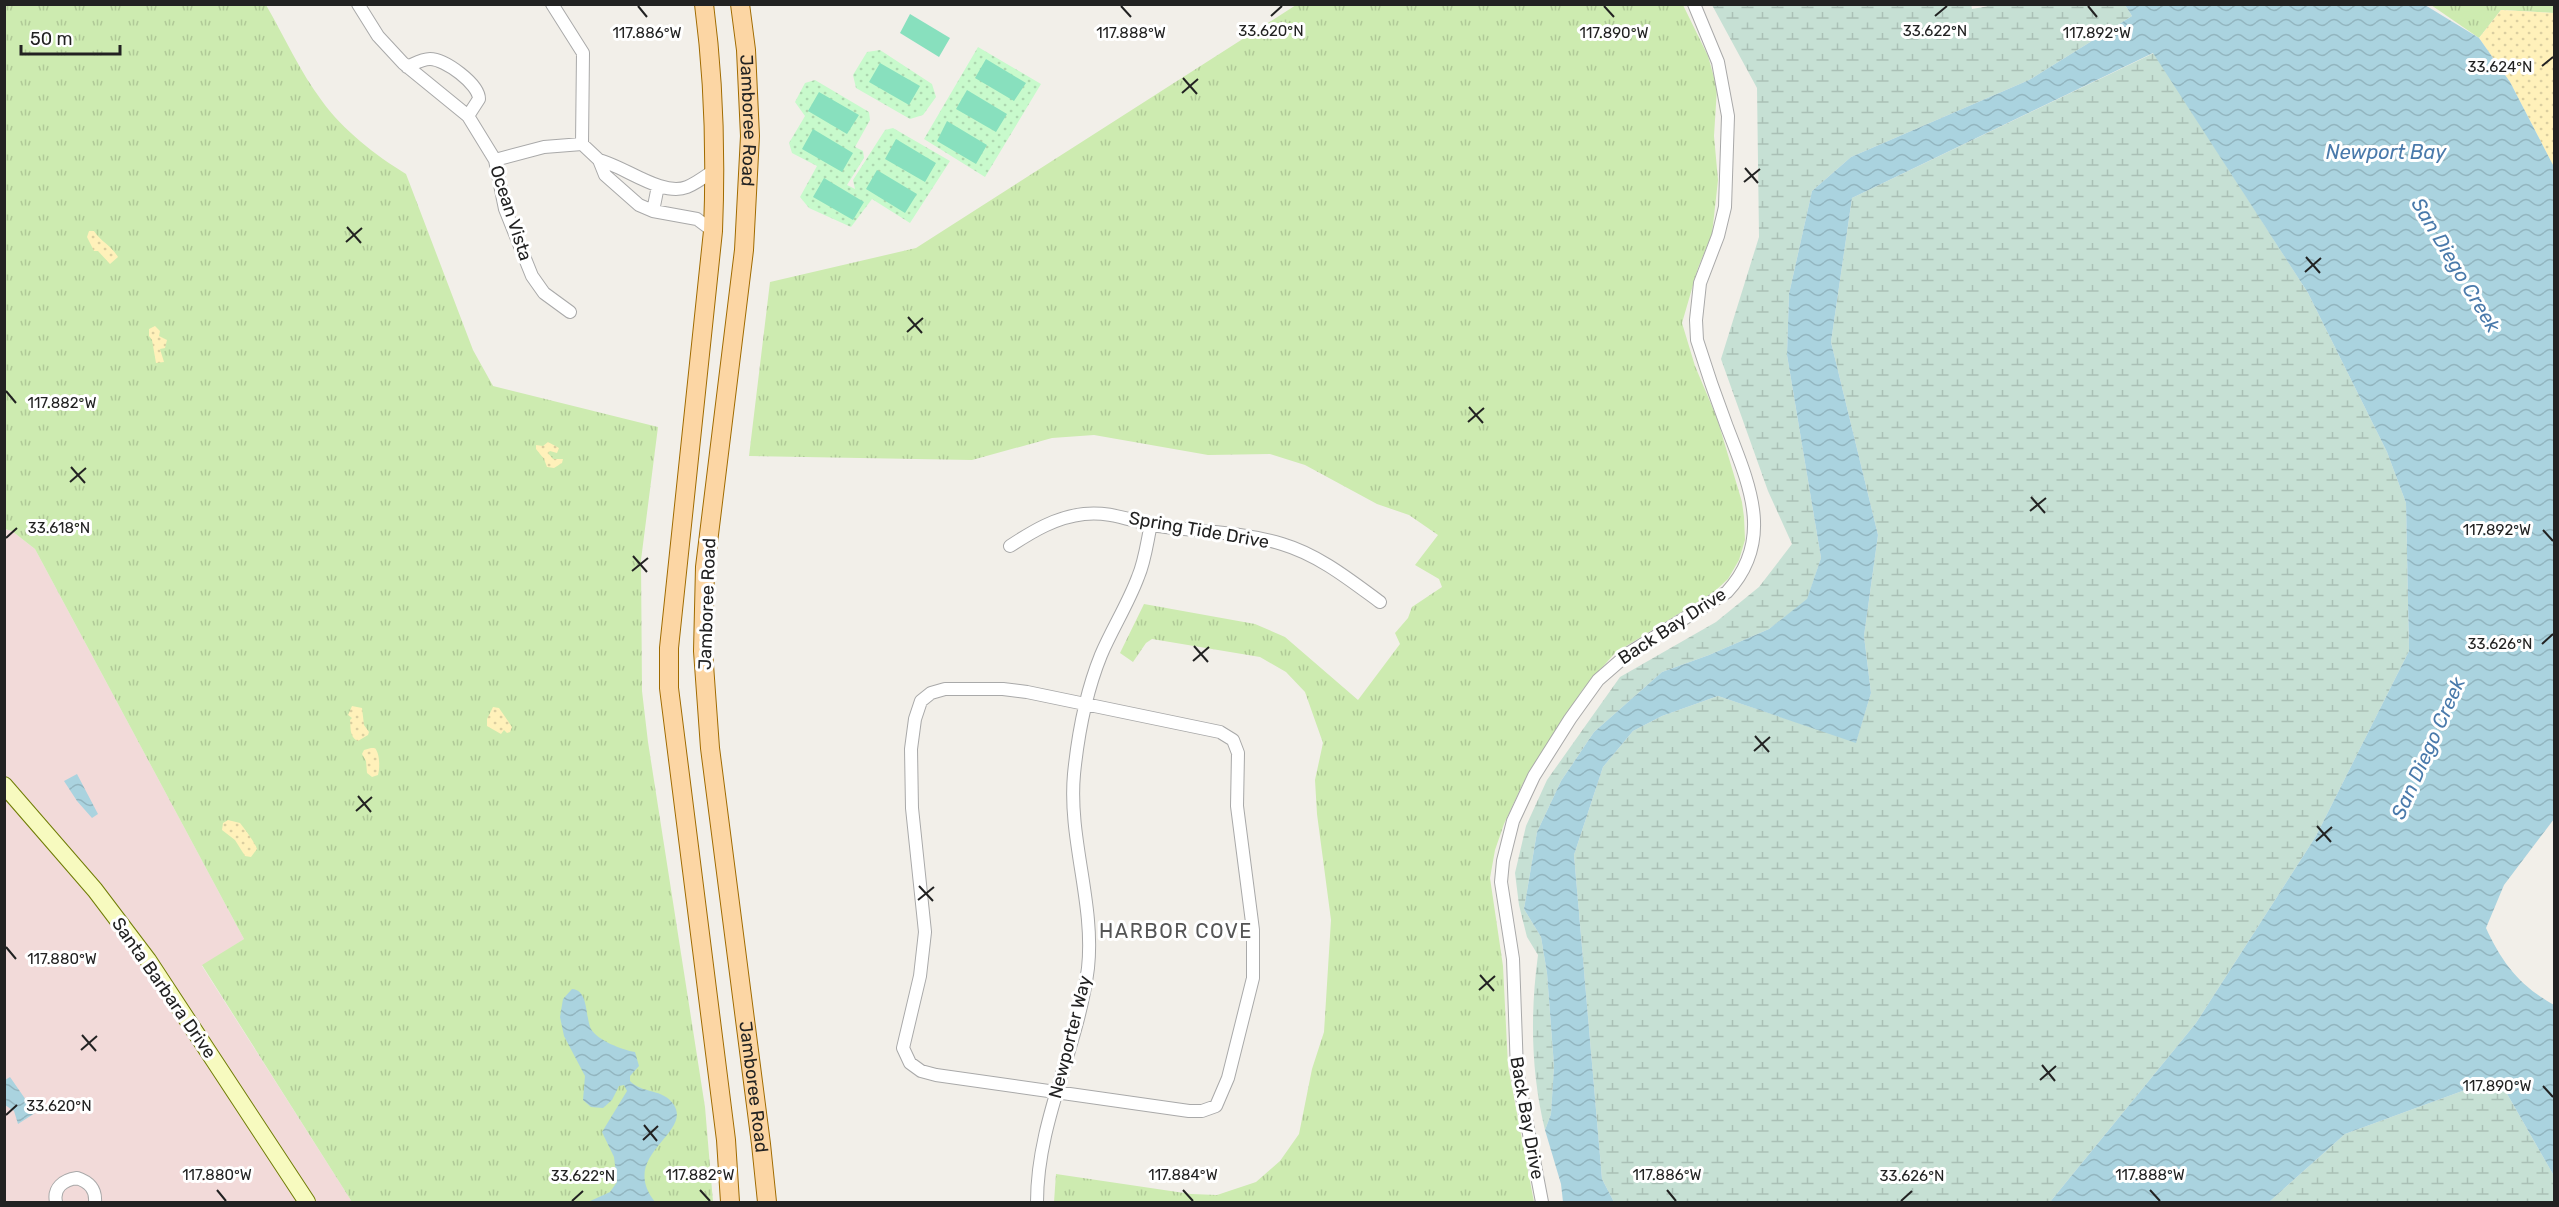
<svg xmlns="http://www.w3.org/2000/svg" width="2559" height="1207" viewBox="0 0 2559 1207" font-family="Rubik,sans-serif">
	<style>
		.commercial { fill: #f2dad9 }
		.grass { fill: url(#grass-tufts) }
		.wetland { fill: url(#wetland-marsh) }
		.sand { fill: url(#sand-dots) }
		.park { fill: url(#park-dots) }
		.pitch { fill: #88e0be }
		.water { fill: url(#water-waves) }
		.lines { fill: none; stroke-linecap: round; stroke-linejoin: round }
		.street-casing { stroke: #a9a9a9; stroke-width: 14 }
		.secondary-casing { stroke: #707d05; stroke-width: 18 }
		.primary-casing { stroke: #a06b00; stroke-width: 20 }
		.street { stroke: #fff; stroke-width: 12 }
		.secondary { stroke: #f7fabf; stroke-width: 16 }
		.primary { stroke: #fcd6a4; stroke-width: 18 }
		.ticks { fill: none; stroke: #222; stroke-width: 2 }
		.labels { text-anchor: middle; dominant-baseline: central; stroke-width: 6; stroke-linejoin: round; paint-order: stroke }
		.street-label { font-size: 18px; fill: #222; stroke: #fff }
		.water-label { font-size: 20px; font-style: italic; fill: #4a7aab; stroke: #fff }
		.neighbourhood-label { font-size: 20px; letter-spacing: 1.5px; fill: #555; stroke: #fff }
		.ticks-label { font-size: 15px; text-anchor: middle; fill: #222; stroke: #fff; stroke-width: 6; stroke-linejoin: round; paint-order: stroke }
	</style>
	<defs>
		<pattern id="grass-tufts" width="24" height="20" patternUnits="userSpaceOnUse" patternTransform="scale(1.5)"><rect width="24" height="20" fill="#cdebb0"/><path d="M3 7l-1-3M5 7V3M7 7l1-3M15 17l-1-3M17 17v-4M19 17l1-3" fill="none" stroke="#b0c997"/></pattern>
		<pattern id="wetland-marsh" width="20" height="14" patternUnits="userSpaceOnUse" patternTransform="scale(1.5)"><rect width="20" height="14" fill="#c6e0d4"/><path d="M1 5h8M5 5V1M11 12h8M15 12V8" fill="none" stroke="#aac0b6"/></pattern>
		<pattern id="sand-dots" width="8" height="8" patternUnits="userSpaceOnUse" patternTransform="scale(1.5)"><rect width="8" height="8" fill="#fff1ba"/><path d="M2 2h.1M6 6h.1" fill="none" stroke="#dacea0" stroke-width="1.8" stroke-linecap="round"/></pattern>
		<pattern id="park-dots" width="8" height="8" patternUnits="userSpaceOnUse" patternTransform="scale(1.5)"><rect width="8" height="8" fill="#c8facc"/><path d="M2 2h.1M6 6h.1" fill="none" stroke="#acd6af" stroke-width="1.8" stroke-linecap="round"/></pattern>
		<pattern id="water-waves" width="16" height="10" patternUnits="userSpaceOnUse" patternTransform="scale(1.5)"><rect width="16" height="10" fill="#aad3df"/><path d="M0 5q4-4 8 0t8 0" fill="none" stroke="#92b5bf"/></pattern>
	</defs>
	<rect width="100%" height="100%" fill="#f2efe9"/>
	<!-- commercial -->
	<path class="commercial" d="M4,529l8,2 23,18 209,390 -42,27 150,236h-347z"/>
	<!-- grass -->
	<path class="grass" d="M4,5h262c18,31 34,67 56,96 21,29 53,54 84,73l67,176 20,36 165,41 -17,133 1,131 6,51 57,365 8,95h-361l-150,-237 42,-26 -209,-390 -23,-18 -7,-2z
		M1296,5h387l25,51 9,32 -3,48 4,44 -6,54 -14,34 -16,55 13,43 22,52 25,84 2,15 1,23 -6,20 -11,19 -14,13 -99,61 -32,36 -59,92 -20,43 -9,26 -5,28 13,88 5,100 26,136h-480l2,-28 135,20 26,1 39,-13 24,-21 19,-27 13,-65 12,-37 7,-112 -14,-106 -2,-34 8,-37 -18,-51 -19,-20 -26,-15 -108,-18 -6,4 -13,19 -13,-9 24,-49 111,20 30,13 73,63 42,-56 -5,-11 13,-15 4,-11 30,-20 -3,-8 -24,-14 23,-30 -29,-20 -32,-11 -72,-39 -35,-11 -62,1 -114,-20 -42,3 -80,22 -223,-4 21,-174 146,-34z
		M2431,5h123v8l-53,-3 -22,28z"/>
	<!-- wetland -->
	<path class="wetland" d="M1971,4l1,5 28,-5 125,1 7,11 -103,64 -178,77 -39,34 -23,103 -2,61 34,203 -14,42 -38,29 -60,26 -47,17 -68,60 -33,49 -24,51 -13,77 17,28 6,36 7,93 -3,48 -6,16c-14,-57 -15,-116 -7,-175l-11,-18 -8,-32 -4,-32 11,-47 21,-46 73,-103 96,-55 43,-35 33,-43 -24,-53 -47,-132 38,-122 -2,-149 -45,-83z
		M2154,53l154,240 79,159 19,51 3,148 -93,185 -120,187 -146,179h-436l-12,-23 -28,-324 29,-88 30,-36 29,-15 56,-20 138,46 15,-49 -7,-57 14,-101 -47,-193 21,-144z
		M2476,1086l30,6 48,84v26h-285l76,-68z"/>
	<!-- sand -->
	<path class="sand" d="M2501,10l53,3v154l-44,-85 -31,-44z
		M89,231h5c7,11 17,14 24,26l-8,7 -12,-13h-4l-7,-14z
		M155,326l5,5 -1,5 8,4 -2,8 -5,1 4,13 -8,1 -4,-23 -3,-4v-7z
		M548,442l11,6 -2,5 -7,-2 -2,2 5,6h10l-1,4 -8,5 -7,-1 -3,-8 -8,-10v-4l7,1z
		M352,706l10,2 2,17 5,7 -1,3 -10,6c-9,-4 -7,-14 -8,-21l2,-2 -4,-3z
		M493,707l6,1 13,19 -2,5 -3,1 -3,-3 -3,4 -14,-8v-7z
		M371,748h4c5,6 5,20 3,27l-6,2 -5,-4 -1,-12 -4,-7 2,-4z
		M228,820l12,3c4,5 16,21 17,26l-6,8 -6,-1 -10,-16 -13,-10 1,-7z"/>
	<!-- park -->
	<path class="park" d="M978,47l63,37 -56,93 -61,-38z
		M880,50l52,34 4,13 -13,18 -13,4 -54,-31 -3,-13 14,-23z
		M815,80l54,32 1,8 -15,27 8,4 1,7 -17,27 8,4 -2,-9 32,-50 8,-2 57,33 -40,62 -38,-24 -21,28 -42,-19 -9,-11 17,-31 -25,-13 -3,-10 16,-27 -10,-14 10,-19z"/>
	<!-- pitch -->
	<path class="pitch" d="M910,14l40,24 -11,19 -39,-24z
		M986,59l40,24 -12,18 -39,-23z
		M880,63l40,23 -11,19 -40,-23z
		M967,90l40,24 -11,18 -40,-23z
		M819,92l40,23 -12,19 -39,-23z
		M947,121l40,24 -11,19 -39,-23z
		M813,129l40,24 -11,19 -40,-23z
		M896,139l40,24 -11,19 -40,-23z
		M877,170l40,24 -12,19 -39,-24z
		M824,178l40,24 -11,18 -40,-23z"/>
	<!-- water -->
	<path class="water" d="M2125,5h300l54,33 31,44 44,85v652l-50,66 -18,43c16,35 34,58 68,77v171l-48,-84 -30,-6 -131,48 -76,68h-219l146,-179 120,-187 93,-185 -3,-148 -19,-51 -79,-159 -155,-240 -301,145 -21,144 47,193 -14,101 7,57 -15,50 -138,-47 -56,20 -29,15 -30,36 -29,88 28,324 12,23h-51l-2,-18 -16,-54 6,-16 3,-48 -7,-93 -6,-36 -17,-28 13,-77 24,-51 33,-49 68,-60 47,-17 60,-26 38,-30 14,-41 -34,-203 2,-61 23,-103 39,-34 178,-77 103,-64z
		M77,774l21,40 -6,4 -15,-17 -13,-20z
		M572,989c17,1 13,28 19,40 6,11 31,21 44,23l4,14 -9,10v5c12,13 33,7 44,24 18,29 -56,50 -19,97h-67l22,-10 7,-10 -3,-25 -12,-25 25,-41 -3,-6 -5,1 -7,14 -9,8 -12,-1 -8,-7 2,-24 -21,-40 -4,-19 3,-18z
		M10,1077l25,36 -17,11 -4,-13 -9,-6v-25z"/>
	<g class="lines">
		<defs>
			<path id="street" d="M358,4l20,32 25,27 65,53 27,44 10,49 27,67 12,17 26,19
				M552,4l31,49 -1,91
				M407,67c7,-3 15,-8 23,-8 15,0 49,25 49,40l-11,17
				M495,160l49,-13 38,-3 17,16 6,15 34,30 14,6 44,8 16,12
				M599,160c25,6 63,37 88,27 10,-4 20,-12 29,-18
				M653,211l5,-25
				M1010,546c23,-15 46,-29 74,-32 24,-3 45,6 68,11 43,7 88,6 130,19 37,11 68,36 98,58
				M945,689h58l24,3 193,40 13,8 5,13 -1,53 16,124v48l-25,100 -12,28 -14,5h-13l-253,-36 -15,-4 -11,-8 -7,-15 17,-72 5,-44 -13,-124 -1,-59 4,-30 6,-18 10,-8z
				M56,1202c-3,-14 7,-22 21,-24 12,4 19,11 18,24
				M1037,1202c0,-81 41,-154 51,-234 7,-65 -20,-129 -14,-194 4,-40 12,-82 27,-119 11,-26 27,-51 37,-78 7,-16 9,-35 13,-53
				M1542,1202l-25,-131 -4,-112 -12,-77 2,-21 10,-40 21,-45 36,-57 28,-39 31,-27 98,-61c48,-52 22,-108 0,-165 -11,-29 -21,-58 -30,-87l-1,-20 4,-37 18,-47 7,-29 3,-91 -10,-54 -24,-58"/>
			<path id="secondary" d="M4,785l91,105 53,70 159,242"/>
			<g id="primary">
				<path d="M704,4c10,76 12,152 9,227l-44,417v40l57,452 4,62"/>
				<path id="s1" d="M740,4l6,46 4,86 -6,114 -39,317 -2,84 7,97 51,396 6,58"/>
			</g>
		</defs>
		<!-- street casing -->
		<use href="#street" class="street-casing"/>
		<!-- secondary casing -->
		<use href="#secondary" class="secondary-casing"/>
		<!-- primary casing -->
		<use href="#primary" class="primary-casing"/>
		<!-- street -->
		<use href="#street" class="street"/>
		<!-- secondary -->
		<use href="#secondary" class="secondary"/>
		<!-- primary -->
		<use href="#primary" class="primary"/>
	</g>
	<!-- ticks -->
	<path class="ticks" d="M638,6l9,11M1121,6l10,11M1604,6l10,11M2088,6l9,11M1271,16l11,-10M1935,16l12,-10M2542,66l11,-9M1183,78l14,16M1182,93l16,-14M1745,168l13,15M1744,182l16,-13M347,227l14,16M346,242l16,-14M2306,257l14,16M2305,272l16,-14M908,317l14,16M907,332l16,-14M6,391l10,12M1469,407l14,16M1468,422l16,-14M71,467l14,16M70,482l16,-14M2031,497l14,16M2030,511l16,-13M2543,530l10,11M6,538l11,-10M633,556l14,16M632,571l16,-13M2542,644l11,-10M1194,646l14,16M1193,661l16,-14M1755,736l14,16M1754,751l16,-14M358,796l13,16M356,811l16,-14M2317,826l14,16M2316,841l16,-14M919,886l14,15M918,900l16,-13M6,947l10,12M1480,975l14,16M1479,990l16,-14M82,1035l14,16M81,1050l16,-14M2042,1065l13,16M2040,1080l16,-14M2543,1086l10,11M6,1115l11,-10M644,1125l13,16M643,1140l15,-14M217,1190l9,11M700,1190l10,11M1183,1190l10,11M1667,1190l9,11M2150,1190l10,11M572,1201l11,-10M1901,1201l11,-10"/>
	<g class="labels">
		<!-- street labels -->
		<g class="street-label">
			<text stroke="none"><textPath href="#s1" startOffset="117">Jamboree Road</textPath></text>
			<text transform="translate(511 213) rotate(72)">Ocean Vista</text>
			<text transform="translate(1199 530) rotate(10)">Spring Tide Drive</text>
			<text transform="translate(707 604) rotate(-88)">Jamboree Road</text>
			<text transform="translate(1672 626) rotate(-33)">Back Bay Drive</text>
			<text transform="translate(164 988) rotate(55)">Santa Barbara Drive</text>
			<text transform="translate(1070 1037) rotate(-76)">Newporter Way</text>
			<text stroke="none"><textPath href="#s1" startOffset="1089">Jamboree Road</textPath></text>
			<text transform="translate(1527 1118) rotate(80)">Back Bay Drive</text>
		</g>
		<!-- water labels -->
		<g class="water-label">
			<text x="2386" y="152">Newport Bay</text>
			<text transform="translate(2456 265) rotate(59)">San Diego Creek</text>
			<text transform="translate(2428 748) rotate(-66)">San Diego Creek</text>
		</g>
		<!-- neighbourhood labels -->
		<g class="neighbourhood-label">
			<text x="1176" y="931">HARBOR COVE</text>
		</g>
	</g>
	<g class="ticks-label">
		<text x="1271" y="36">33.620°N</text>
		<text x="1935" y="36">33.622°N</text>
		<text x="647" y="38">117.886°W</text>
		<text x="1131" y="38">117.888°W</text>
		<text x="1614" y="38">117.890°W</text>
		<text x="2097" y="38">117.892°W</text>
		<text x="2500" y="72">33.624°N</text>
		<text x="62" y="408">117.882°W</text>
		<text x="59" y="533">33.618°N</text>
		<text x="2497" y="535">117.892°W</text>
		<text x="2500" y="649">33.626°N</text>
		<text x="62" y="964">117.880°W</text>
		<text x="2497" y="1091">117.890°W</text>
		<text x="59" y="1111">33.620°N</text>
		<text x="217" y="1180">117.880°W</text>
		<text x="700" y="1180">117.882°W</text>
		<text x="1183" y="1180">117.884°W</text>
		<text x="1667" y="1180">117.886°W</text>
		<text x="2150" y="1180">117.888°W</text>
		<text x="583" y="1181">33.622°N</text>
		<text x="1912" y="1181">33.626°N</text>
	</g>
	<!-- border -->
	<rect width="2559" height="1207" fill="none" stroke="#222222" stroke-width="12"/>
	<!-- scale -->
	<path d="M21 45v9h99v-9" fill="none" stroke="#222222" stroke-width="3"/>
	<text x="30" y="45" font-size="18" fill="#222222" stroke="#ffffff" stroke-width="4.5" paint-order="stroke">50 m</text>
</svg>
